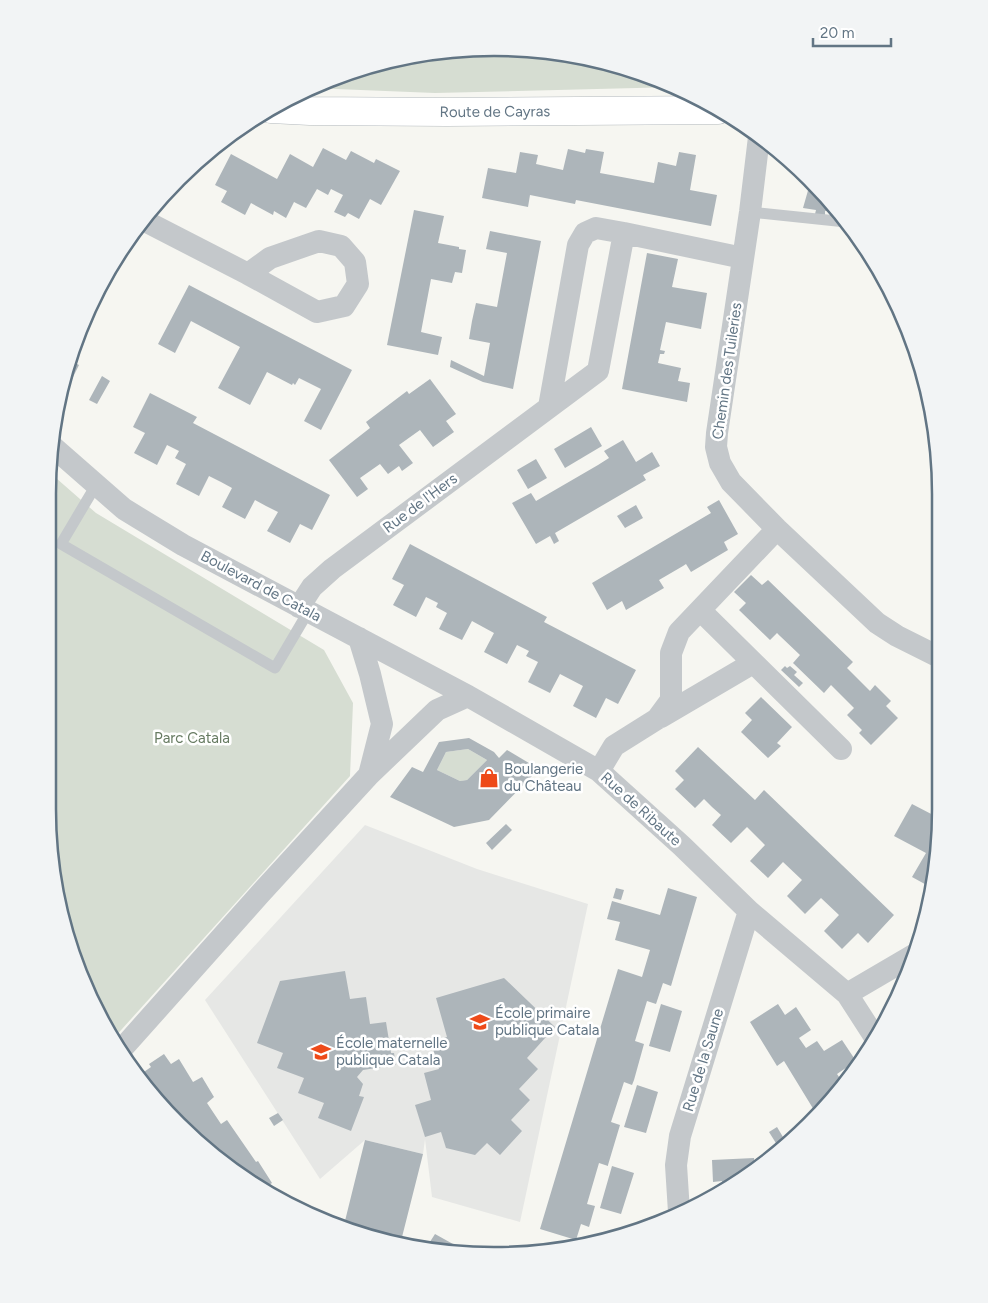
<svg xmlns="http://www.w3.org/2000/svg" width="988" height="1303" viewBox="0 0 988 1303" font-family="Figtree,sans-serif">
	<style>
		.built { fill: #e6e7e5 }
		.green { fill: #d6ddd2 }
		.building { fill: #adb5ba; fill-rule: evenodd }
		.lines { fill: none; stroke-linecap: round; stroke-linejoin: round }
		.secondary-casing { stroke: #b4babe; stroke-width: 29 }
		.lane { stroke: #c4c8cb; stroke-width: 11 }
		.street { stroke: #c4c8cb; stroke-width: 22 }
		.secondary { stroke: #fff; stroke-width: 28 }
		.labels { text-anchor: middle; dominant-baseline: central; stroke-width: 5; stroke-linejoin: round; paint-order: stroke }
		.street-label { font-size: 15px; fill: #627584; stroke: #fff }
		.park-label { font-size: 15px; fill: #677b62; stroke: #fff }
		.poi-label { font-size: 15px; fill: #627584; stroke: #fff; text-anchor: start }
		.rim { fill: none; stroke: #627584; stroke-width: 2.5 }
	</style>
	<rect width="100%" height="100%" fill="#f6f6f1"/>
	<!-- built -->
	<path class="built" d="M365,825l112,44 111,35 -68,318 -88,-25 -7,-58 -2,15 -58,-14 -45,39 -115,-179z"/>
	<!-- green -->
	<path class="green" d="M494,48l87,8 84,25 11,6 -241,6 -124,-5 12,-6 84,-26z
		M48,471l48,42 228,137 29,53 -3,73 -237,263 -6,-7 -44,-107 -15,-116z
		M468,749l19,11 -20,20 -7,1 -23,-11 9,-18z"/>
	<!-- building -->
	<path class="building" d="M323,148l23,12 5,-9 23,12 2,-4 24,12 -19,34 -11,-6 -11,20 -11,-6 -3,4 -11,-5 9,-17 -12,-6 -3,6 -11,-6 -11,19 -12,-6 -8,16 -12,-7 -1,4 -22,-12 -6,12 -24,-13 6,-11 -12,-6 16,-31 46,25 13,-25 23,13z
		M568,149l17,4 1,-4 18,3 -4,21 54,10 4,-21 18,4 3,-14 17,3 -6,35 27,5 -6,31 -135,-26 -1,4 -45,-9 -2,12 -46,-9 6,-30 28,5 4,-21 18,3 -2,9 27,6z
		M811,180l26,32 -12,-1v4l-10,-1 1,-4 -13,-2z
		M414,210l30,6 -6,27 21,4v2l7,1 -4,23 -7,-1 -3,11 -21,-4 -10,53 21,5 -4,18 -51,-10z
		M490,231l51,10 -28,148 -30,-7 -33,-15 1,-7 33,16 6,-33 -21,-4 3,-18 4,-18 21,4 10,-54 -21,-4z
		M126,244l4,2 -57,109 -1,-1 22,-58z
		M647,253l31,6 -6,28 35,6 -6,36 -35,-7 -6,28 5,1 -1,3h-4l-2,9 23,5 -3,13 12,2 -3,19 -65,-13z
		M189,285l163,85 -31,60 -17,-9 17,-32 -22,-11 -4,7 -2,-2 -1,2 -25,-13 -17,33 -32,-17 22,-41 -49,-26 -16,32 -17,-9z
		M70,360l9,5 -18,36 -2,-1 4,-22z
		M102,376l8,5 -13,23 -8,-4z
		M430,379l26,35 -10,7 8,11 -21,15 -13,-17 -21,15 14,18 -11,8 -3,-5 -11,8 -8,-10 -20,14 8,11 -11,8 -28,-37 41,-32 -4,-6 41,-31 2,3z
		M150,393l47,24 -4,6 137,72 -18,35 -12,-6 -10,19 -23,-12 11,-19 -12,-6 -11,-6 -10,19 -23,-12 10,-19 -11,-6 -12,-6 -10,20 -23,-12 10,-20 -11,-6 4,-7 -12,-6 -10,20 -23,-12 11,-20 -12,-6z
		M591,427l11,19 -37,22 -11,-19z
		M623,440l13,22 16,-10 8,14 -17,9 3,5 -91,53 4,8 -5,3 -4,-8 -14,8 -24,-41 19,-10 5,8 62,-36 11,-7 -5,-7z
		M536,459l11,19 -19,11 -11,-19z
		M719,500l19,34 -14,8 4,8 -37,22 -5,-8 -3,2 -24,14 5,8 -38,22 -4,-9 -15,9 -15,-27 119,-70 -4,-6z
		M636,505l7,13 -18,10 -8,-12z
		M410,544l137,73 -3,5 92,48 -18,34 -12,-6 -10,20 -23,-12 10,-20 -23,-12 -10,19 -22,-11 10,-20 -12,-6 3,-5 -12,-6 -10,19 -23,-12 10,-19 -22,-12 -10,19 -23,-11 8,-16 -11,-6 2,-4 -12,-6 -10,20 -23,-12 11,-20 -12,-6z
		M751,575l11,10 6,-5 85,82 -6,6 23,23 5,-6 16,16 -5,5 12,12 -27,27 -12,-12 3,-3 -15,-15 7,-7 -23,-23 -7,8 -31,-30 7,-8 -20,-19 -3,-3 -7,7 -31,-30 7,-7 -12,-11z
		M785,666l2,2 3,-2 7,6 -3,3 9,8 -4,4 -18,-17z
		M761,697l31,30 -15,16 4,3 -13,12 -27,-26 11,-12 -7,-7z
		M469,738l25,14 5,6 8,-8 32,19 -50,51 -35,7 -64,-30 22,-30 11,5 16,-30zM468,749l19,11 -20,20 -7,1 -23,-11 9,-18z
		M698,747l57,53 9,-10 130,125 -26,28 -10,-10 -16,16 -18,-18 15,-16 -18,-17 -16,16 -18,-18 15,-16 -19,-18 -15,16 -18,-17 15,-16 -18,-18 -16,16 -19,-18 9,-10 -9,-8 -8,-8 -9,9 -20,-19 9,-9 -9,-9z
		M912,804l25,13v50l-5,21 -20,-11 14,-24 -32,-17z
		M506,824l6,6 -20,20 -6,-7z
		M616,888l8,2 -3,10 -8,-2z
		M668,888l29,9 -26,89 -8,-3 -7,21 -9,-3 -12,40 9,3 -10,36 -2,5 -8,-3 -13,40 9,3 -12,40v1l-9,-3 -12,41 8,2 -6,21 -8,-3 -5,16 -36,-11 78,-260 24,8 8,-27 -35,-10 5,-18 -13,-3 5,-18 48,14z
		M345,971l5,28 16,-2 4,27 16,-2 5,31h3l2,12 -33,5 -6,7 6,7 -4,12 5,1 -13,34 -33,-13 6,-15 -26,-10 6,-15 -27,-10 6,-15 -26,-10 23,-62z
		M504,978l51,49 -28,31 11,11 -19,20 11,11 -19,20 11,11 -22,24 -13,-12 -12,12 -29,-7 -5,-16 -16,5 -10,-32 16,-5 -7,-27 15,-4 -8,-27 16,-5 -11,-39z
		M661,1004l21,7 -12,41 -21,-6z
		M778,1004l7,11 11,-8 15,23 -12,8 7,10 11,-7 7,10 18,-11 14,21 -19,13 7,10 -14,20 -13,11 -33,-54 -7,5 -27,-44z
		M164,1054l7,10 8,-5 14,23 9,-5 12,20 -7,6 14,21 6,-4 29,42 2,-1 14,22 -6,4 -88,-62 -33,-44 -4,-7 10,-7 -2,-3z
		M637,1085l21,7 -12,41 -22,-6z
		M278,1113l5,7 -9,6 -5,-8z
		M777,1127l9,15 -7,6 -10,-16z
		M365,1140l58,14 -23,91 -56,-20z
		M754,1158l1,11 -13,11 -20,10v-9l-9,1 -1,-22z
		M612,1166l22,7 -13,41 -21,-6z
		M435,1234l18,10 12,7 -39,-3z"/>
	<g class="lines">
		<defs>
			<g id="secondary">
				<path id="s1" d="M271,109l39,2 137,1 271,-2"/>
			</g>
		</defs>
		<!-- secondary casing -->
		<use href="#secondary" class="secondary-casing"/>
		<!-- lane -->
		<path class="lane" d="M750,212l96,10
			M96,485l-35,59 214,124 33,-56"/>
		<!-- street -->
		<path class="street" d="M759,137l-9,75 -33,221 -1,14 4,16 11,19 46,47 100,94 20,13 40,20
			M143,220l105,54
			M319,241l22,5 14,16 3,22 -14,22 -27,6 -69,-38 22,-16z
			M549,407l29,-162 7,-12 11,-5 28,5
			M52,446l72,63 59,36 285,151 131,75 83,75 67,65 98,83 29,45
			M299,607l13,-20 20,-18 266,-198 26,-138 119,25
			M701,611l140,138
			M661,717l92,-54
			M599,771l15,-25 43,-27 14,-19v-47l8,-21 98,-103
			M369,775l68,-65 31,-14
			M847,994l70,-41
			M121,1050l139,-156 109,-119 13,-51 -12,-50 -11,-36
			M679,1212l-3,-47 4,-29 69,-225"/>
		<!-- secondary -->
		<use href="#secondary" class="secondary"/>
	</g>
	<!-- icons -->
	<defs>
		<symbol id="shop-bare" viewBox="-9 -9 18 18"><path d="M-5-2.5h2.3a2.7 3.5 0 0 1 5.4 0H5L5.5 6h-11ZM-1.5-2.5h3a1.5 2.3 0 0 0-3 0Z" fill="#ee4a19" stroke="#fff" stroke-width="2.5" paint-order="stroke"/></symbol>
		<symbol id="school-bare" viewBox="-9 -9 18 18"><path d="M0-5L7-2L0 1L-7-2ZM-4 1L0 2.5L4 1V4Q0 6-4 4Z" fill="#ee4a19" stroke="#fff" stroke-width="2.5" paint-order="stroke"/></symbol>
	</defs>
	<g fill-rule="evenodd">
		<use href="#shop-bare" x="475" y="764" width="28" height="28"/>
		<use href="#school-bare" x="466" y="1008" width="28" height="28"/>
		<use href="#school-bare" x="307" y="1038" width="28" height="28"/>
	</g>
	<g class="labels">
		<!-- street labels -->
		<g class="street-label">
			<text stroke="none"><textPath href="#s1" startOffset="224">Route de Cayras</textPath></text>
			<text transform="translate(727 371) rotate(-82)">Chemin des Tuileries</text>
			<text transform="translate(420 503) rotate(-37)">Rue de l'Hers</text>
			<text transform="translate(261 586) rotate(28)">Boulevard de Catala</text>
			<text transform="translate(641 809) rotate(42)">Rue de Ribaute</text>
			<text transform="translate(703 1060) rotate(-73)">Rue de la Saune</text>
		</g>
		<!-- park labels -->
		<g class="park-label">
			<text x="192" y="738">Parc Catala</text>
		</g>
		<!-- poi labels -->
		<g class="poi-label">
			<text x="504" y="769">Boulangerie<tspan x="504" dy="17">du Château</tspan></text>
			<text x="495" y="1013">École primaire<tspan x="495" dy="17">publique Catala</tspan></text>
			<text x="336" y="1043">École maternelle<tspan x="336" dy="17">publique Catala</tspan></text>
		</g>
	</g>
	<!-- crop -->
	<path d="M0 0H988V1303H0ZM494 56H494A438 438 0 0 1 932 494V809A438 438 0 0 1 494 1247H494A438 438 0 0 1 56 809V494A438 438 0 0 1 494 56Z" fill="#f2f4f5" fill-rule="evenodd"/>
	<path class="rim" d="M494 56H494A438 438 0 0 1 932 494V809A438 438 0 0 1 494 1247H494A438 438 0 0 1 56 809V494A438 438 0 0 1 494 56Z"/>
	<!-- scale -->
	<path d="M813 38v8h78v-8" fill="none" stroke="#627584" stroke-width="2.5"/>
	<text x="820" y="38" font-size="15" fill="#627584" stroke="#ffffff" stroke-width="4" paint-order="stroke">20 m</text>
</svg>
